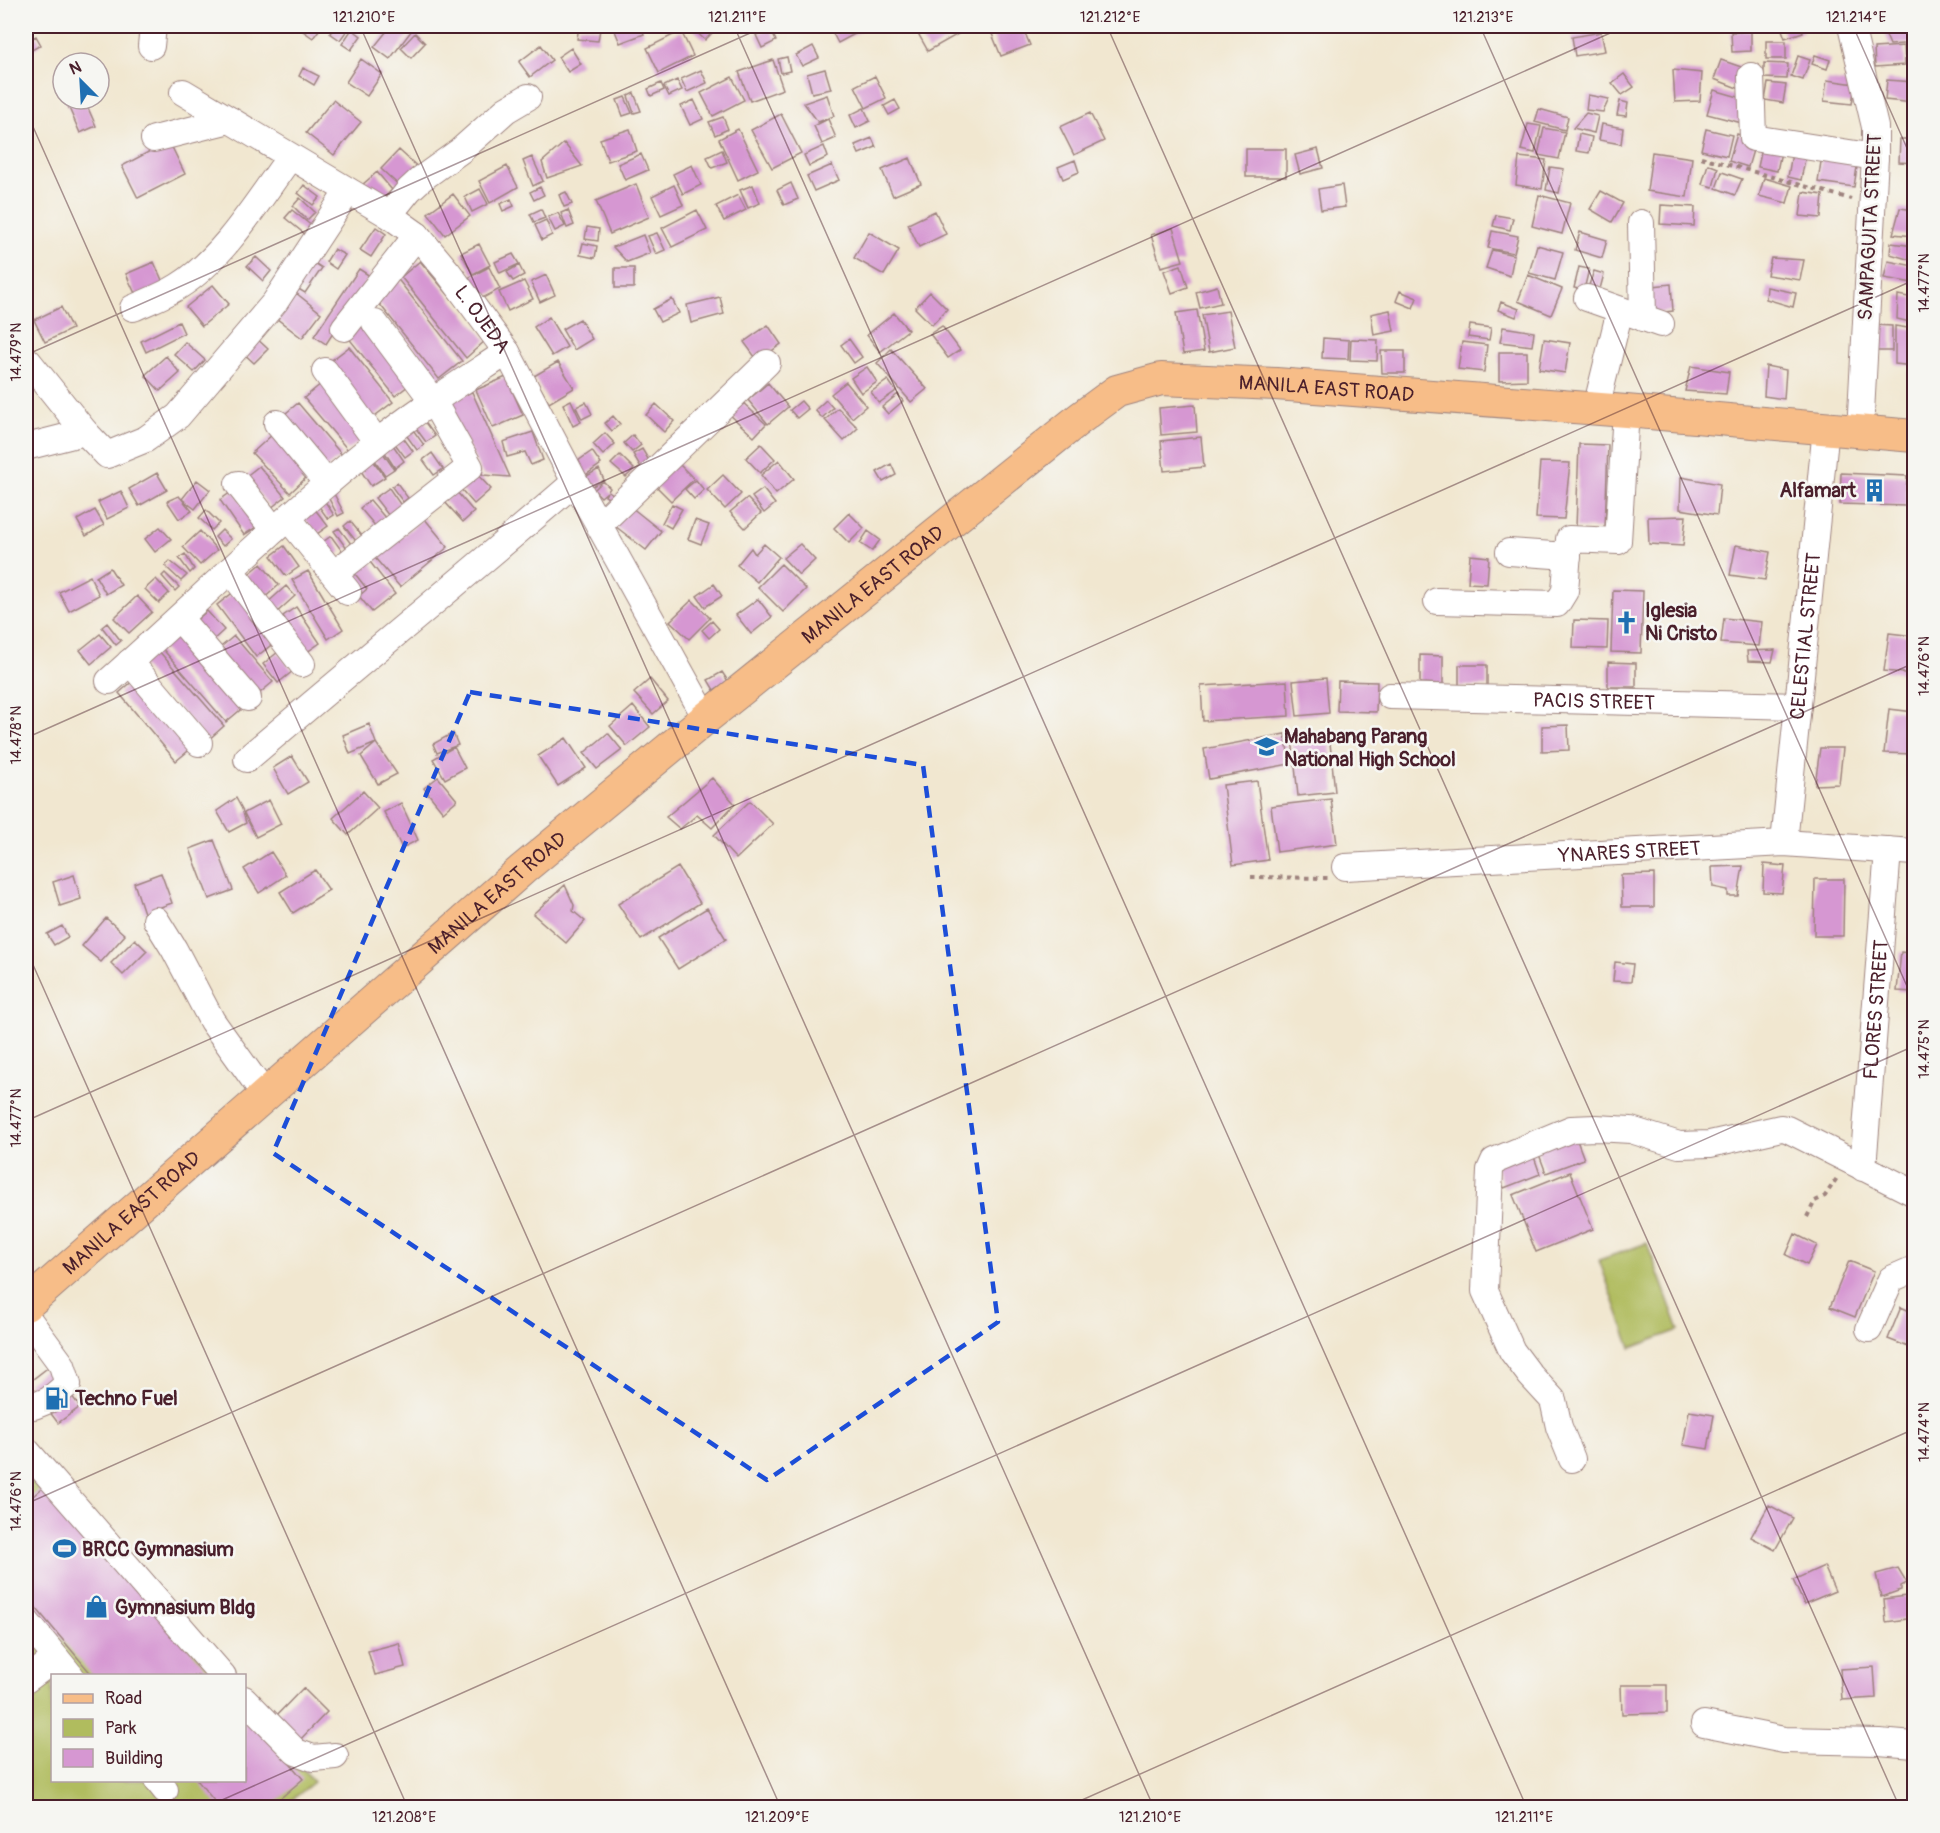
<svg xmlns="http://www.w3.org/2000/svg" width="1940" height="1833" viewBox="0 0 1940 1833" font-family="Pangolin,sans-serif">
	<style>
		.green { fill: #b0bc5e; stroke: #7d6e44; stroke-width: 1.5 }
		.building { fill: #d697d2 }
		.lines { fill: none; stroke-linecap: round; stroke-linejoin: round }
		.minor-casing { stroke: #9e837e; stroke-width: 28 }
		.major-casing { stroke: #9e837e; stroke-width: 34 }
		.path { stroke: #9e837e; stroke-width: 4; stroke-dasharray: 4.5 4.5; stroke-linecap: butt }
		.minor { stroke: #fff; stroke-width: 26 }
		.major { stroke: #f7bd88; stroke-width: 32 }
		.marked { fill: none; stroke: #1d4ed8; stroke-width: 4.5; stroke-dasharray: 12 8; stroke-linejoin: round }
		.ticks { fill: none; stroke: #4a1f2b; stroke-width: 1.5; stroke-opacity: 0.45 }
		.labels { text-anchor: middle; dominant-baseline: central; stroke-width: 5; stroke-linejoin: round; paint-order: stroke }
		.street-label { font-size: 20px; fill: #4a1f2b; stroke: #f6f6f2 }
		.poi-label { font-size: 20px; font-weight: bold; fill: #4a1f2b; stroke: #f6f6f2; text-anchor: start }
		.neatline { fill: none; stroke: #4a1f2b; stroke-width: 2 }
		.ticks-label { font-size: 15px; text-anchor: middle; fill: #4a1f2b }
	</style>
	<rect width="100%" height="100%" fill="#f6f6f2"/>
	<filter id="ink" filterUnits="userSpaceOnUse"><feTurbulence type="fractalNoise" baseFrequency=".0167" numOctaves="2"/><feDisplacementMap in="SourceGraphic" scale="12" xChannelSelector="R" yChannelSelector="G"/><feConvolveMatrix kernelMatrix="1 2 1 2 8 2 1 2 1" color-interpolation-filters="sRGB"/></filter>
	<filter id="wash" filterUnits="userSpaceOnUse"><feTurbulence type="fractalNoise" baseFrequency=".008" numOctaves="4" result="noise"/><feDisplacementMap in="SourceGraphic" scale="24" xChannelSelector="R" yChannelSelector="G"/><feGaussianBlur stdDeviation="1.35" result="paint"/><feColorMatrix in="noise" values="0 0 0 0 0 0 0 0 0 0 0 0 0 0 0 0 0 1.4 0 .05"/><feComposite in="paint" operator="in"/></filter>
	<g filter="url(#wash)">
		<rect width="100%" height="100%" fill="#f1e7d0"/>
		<!-- green -->
		<path class="green" d="M1647,1243l32,87 -48,18 -32,-88z
			M26,1443l198,232 -172,1v104h192l1,-80 69,82 -31,25h-257z"/>
		<g id="blocks">
			<!-- building -->
			<path class="building" d="M303,26h19l-9,12 -13,-9z
				M335,26h15l-10,14 -10,-7z
				M391,26h24l-25,33 -16,-12z
				M579,26l21,3 -2,12 -21,-2z
				M613,26h27l4,8 -24,9z
				M690,26h16l7,6 -8,8z
				M829,26h33l2,3 -26,14z
				M914,26h52l1,3 -39,22z
				M1013,26h9l8,19 -29,11 -9,-22z
				M1785,26h16l2,6 -18,6 -4,-11z
				M1882,26h28l4,10v7l-24,2z
				M770,28l6,13 -14,7 -6,-13z
				M352,29l9,7 -10,14 -9,-6z
				M681,31l12,25 -34,17 -12,-25z
				M1751,31v20l-19,1 -1,-20z
				M1601,32l4,19 -30,5 -3,-19z
				M415,33l10,10 -14,15 -10,-10z
				M36,36l5,9 -11,6 -4,-10z
				M1766,41h20v18h-20z
				M541,45l11,15 -22,17 -11,-15z
				M813,46l6,12 -17,8 -6,-11z
				M1904,46l1,19 -30,2 -1,-19z
				M571,48l10,16 -13,8 -10,-15z
				M1815,55l15,5 -3,9 -15,-5z
				M1798,56l12,4 -7,20 -12,-4z
				M787,57l3,14 -9,2 -3,-14z
				M361,59l21,15 -15,22 -21,-14z
				M773,60l10,29 -33,12 -11,-29z
				M1721,60l26,9 -7,20 -26,-10z
				M1764,63l24,1 -1,15 -23,-1z
				M303,68l16,8 -5,9 -15,-9z
				M825,69l6,20 -19,4 -5,-19z
				M701,70l6,13 -20,9 -6,-13z
				M1673,70l29,3 -2,28 -25,1z
				M1624,74l10,13 -12,8 -10,-12z
				M875,76l11,22 -20,10 -11,-22z
				M732,77l12,23 -31,16 -12,-23z
				M677,80l5,10 -13,6 -5,-10z
				M1827,80l28,4 -3,20 -28,-3z
				M1887,80l27,2v21l-29,-3z
				M661,83l3,7 -13,6 -3,-7z
				M1768,83l18,2 -3,18 -18,-3z
				M1714,90l35,10 -7,23 -35,-9z
				M634,93l7,18 -7,2 -6,-17z
				M827,95l7,21 -16,6 -14,-19z
				M1588,95l21,4 -6,13 -17,-2z
				M625,97l7,16 -9,3 -6,-16z
				M65,99h19l12,27 -16,7z
				M333,100l28,22 -27,33 -28,-22z
				M694,100l9,19 -13,6 -9,-19z
				M895,100l5,9 -11,6 -5,-9z
				M1620,101l8,2 -2,13 -9,-1z
				M864,108l6,13 -14,7 -6,-13z
				M1539,109l29,8 -3,13 -30,-8z
				M1090,113l14,28 -30,14 -14,-28z
				M1586,113l12,3 -4,17 -21,-5z
				M781,114l20,39 -29,15 -21,-38z
				M723,117l5,12 -13,6 -6,-13z
				M828,119l8,19 -14,6 -8,-18z
				M1528,124l13,2 -6,27 -14,-3z
				M1602,124l21,4 -2,16 -22,-4z
				M1544,128l21,4 -6,27 -21,-4z
				M630,129l7,22 -29,10 -8,-22z
				M738,129l20,41 -20,10 -19,-41z
				M1706,129l26,6 -5,21 -26,-6z
				M1579,134l13,3 -3,16 -13,-2z
				M1737,134l19,6 -8,27 -19,-6z
				M872,138l4,9 -17,7 -4,-9z
				M1900,139h14v24l-15,-1z
				M169,141l16,33 -47,24 -16,-32z
				M564,143l18,23 -35,12 -5,-16z
				M1763,143l19,4 -5,24 -19,-4z
				M824,146l4,11 -19,9 -5,-11z
				M1793,147l14,2 -6,31 -13,-3z
				M1246,149h40v28h-40z
				M1318,149l5,19 -23,6 -5,-19z
				M399,150l23,21 -18,19 -23,-21z
				M722,150l5,12 -15,6 -5,-11z
				M1652,152l40,6 -5,39 -40,-6z
				M641,154l7,16 -23,10 -7,-16z
				M1822,155l36,5 -4,27 -36,-5z
				M532,157l11,24 -10,5 -10,-25z
				M1519,157l27,3 -4,29 -26,-4z
				M910,158l11,26 -28,12 -11,-26z
				M1075,160l4,12 -16,7 -5,-12z
				M1708,164l10,4 -5,19 -11,-3z
				M692,165l9,20 -18,9 -10,-20z
				M832,165l7,15 -25,11 -7,-15z
				M507,166l11,21 -28,16 -11,-22z
				M1550,167l14,2 -5,24 -13,-3z
				M377,172l15,18 -13,12 -17,-17z
				M1722,172l20,7 -7,16 -19,-7z
				M1764,178l28,8 -5,17 -28,-7z
				M791,183l7,16 -14,6 -7,-15z
				M636,184l13,33 -39,17 -14,-33z
				M304,185l16,12 -7,8 -15,-12z
				M674,185l9,20 -22,10 -9,-19z
				M753,185l7,18 -12,5 -8,-18z
				M1342,185l3,22 -24,3 -3,-21z
				M540,187l4,8 -10,5 -4,-8z
				M480,189l8,15 -16,8 -7,-15z
				M1601,191l22,12 -11,19 -22,-13z
				M566,192l6,12 -8,3 -5,-12z
				M1803,192l20,3 -2,23 -21,-2z
				M453,194l17,22 -25,19 -17,-22z
				M738,195l8,15 -22,11 -8,-15z
				M1539,195l31,8 -8,31 -30,-8z
				M300,198l15,14 -8,8 -14,-14z
				M511,199l3,7 -11,5 -3,-7z
				M1661,205l34,2 -1,19 -34,-2z
				M1900,208l14,2v26l-21,-2z
				M541,209l4,9 -11,4 -4,-8z
				M292,210l21,17 -7,8 -21,-17z
				M568,210l6,15 -7,3 -6,-15z
				M697,210l10,20 -35,17 -10,-19z
				M935,211l11,23 -27,13 -11,-23z
				M558,213l7,13 -10,5 -7,-14z
				M1496,215l17,3 -3,12 -17,-4z
				M546,220l6,15 -10,5 -7,-15z
				M376,227l10,7 -15,23 -11,-7z
				M587,227l12,2 -1,12 -13,-2z
				M1173,228l10,33 -22,6 -10,-32z
				M1492,231l26,5 -4,17 -26,-5z
				M869,232l30,18 -15,25 -30,-17z
				M1580,232l27,8 -5,18 -27,-8z
				M657,233l8,17 -9,4 -8,-18z
				M643,235l7,18 -23,9 -14,-15z
				M583,243l14,3 -2,12 -15,-3z
				M1891,243l23,3v15l-24,-7z
				M479,244l11,21 -17,9 -12,-21z
				M1537,245l26,7 -8,28 -26,-7z
				M334,249l11,6 -9,14 -10,-7z
				M1492,250l22,5 -4,21 -24,-8z
				M513,254l6,10 -19,9 -5,-11z
				M256,257l15,14 -8,10 -16,-15z
				M1771,258l33,2 -4,20 -33,-5z
				M310,260l12,8 -17,25 -13,-8z
				M420,261l66,79 -20,18 -65,-81z
				M1888,261l26,5 -1,17 -29,-5z
				M154,262l11,25 -27,13 -12,-26z
				M519,265l5,10 -11,6 -6,-9z
				M1181,265l7,22 -16,6 -8,-22z
				M489,267l11,22 -23,12 -11,-22z
				M1579,267l10,2 -5,21 -10,-2z
				M615,268h19v20h-19z
				M359,269l11,7 -44,68 -12,-8z
				M1594,271l10,3 -4,15 -11,-4z
				M546,275l9,20 -15,7 -9,-20z
				M1528,275l34,14 -11,26 -33,-14z
				M396,277l66,84 -23,18 -61,-77z
				M524,281l9,18 -25,12 -9,-19z
				M1671,284l2,27 -26,3 -3,-27z
				M213,285l16,19 -27,22 -16,-19z
				M1217,286l4,17 -21,5 -4,-16z
				M1767,287l29,6 -3,14 -27,-8z
				M1400,291l17,7 -4,10 -17,-7z
				M930,292l17,17 -15,16 -17,-17z
				M296,293l25,20 -19,25 -26,-20z
				M1898,295l16,3v25l-17,-4z
				M720,297l4,17 -33,9 -4,-18z
				M672,299l7,14 -19,9 -7,-13z
				M1501,302l18,7 -3,8 -18,-7z
				M61,307l11,22 -27,13 -11,-22z
				M1197,310l7,41 -21,3 -7,-41z
				M1390,310l4,21 -20,4 -3,-21z
				M1228,311l7,36 -26,5 -7,-37z
				M894,313l14,17 -28,22 -13,-17z
				M549,317l18,30 -15,9 -18,-29z
				M580,319l12,20 -18,11 -12,-21z
				M179,322l5,11 -38,19 -5,-11z
				M365,322l48,60 -18,14 -48,-60z
				M768,325l13,19 -23,17 -14,-19z
				M1470,325l21,3 -2,12 -21,-3z
				M1874,325l18,1v25h-19z
				M942,326l18,24 -12,8 -18,-24z
				M1895,326l19,3v37l-19,-2z
				M1503,327l31,5 -2,14 -32,-4z
				M254,336l14,13 -14,14 -13,-12z
				M1323,338l26,2 -1,19 -26,-1z
				M849,339l13,18 -8,6 -13,-18z
				M1351,339l27,1 -1,21 -27,-1z
				M1544,339l26,4 -5,30 -26,-4z
				M185,342l20,18 -11,12 -20,-18z
				M1462,342l25,3 -3,27 -26,-3z
				M349,347l44,55 -21,16 -44,-55z
				M891,349l36,40 -16,13 -34,-39z
				M1381,351h24v22h-23z
				M1499,352h28v28l-28,1z
				M166,356l14,17 -20,18 -15,-16z
				M558,362l16,26 -25,15 -15,-27z
				M1691,366l38,6 -3,22 -41,-3z
				M1766,366l20,4 -2,29 -20,-3z
				M867,367l10,15 -16,11 -10,-15z
				M1909,373l5,1v29l-6,-1z
				M506,377l17,38 -30,13 -17,-38z
				M888,380l8,11 -17,12 -8,-11z
				M846,382l20,24 -14,12 -21,-24z
				M322,383l45,52 -19,15 -44,-52z
				M768,383l20,24 -20,17 -20,-24z
				M472,392l38,85 -27,-2 -38,-73z
				M898,394l5,7 -15,13 -6,-7z
				M571,400l10,22 -8,4 -10,-22z
				M740,400l26,24 -12,13 -26,-24z
				M826,400l7,8 -11,10 -7,-8z
				M801,401l7,8 -11,9 -7,-8z
				M586,402l6,12 -10,5 -6,-12z
				M298,403l44,52 -18,15 -44,-52z
				M656,404l18,17 -10,11 -18,-17z
				M1195,405l2,27 -36,3 -2,-27z
				M838,408l20,20 -14,13 -19,-21z
				M613,416l7,8 -8,7 -7,-8z
				M424,421l11,15 -9,6 -11,-15z
				M411,427l13,18 -7,5 -13,-18z
				M533,432l10,28 -12,5 -6,-13 -18,5 -4,-15z
				M605,433l10,11 -12,11 -10,-11z
				M273,434l37,40 -20,19 -38,-40z
				M633,435l8,10 -9,7 -8,-9z
				M402,436l11,15 -8,6 -12,-16z
				M1201,437l3,30 -40,4 -3,-30z
				M391,442l13,19 -9,7 -13,-20z
				M761,444l14,15 -15,14 -14,-15z
				M1579,444l29,1 -3,84 -29,-1z
				M642,449l9,15 -9,5 -9,-15z
				M381,450l13,19 -9,6 -13,-19z
				M592,451l9,13 -21,15 -9,-13z
				M432,453l11,16 -9,6 -11,-15z
				M620,455l14,14 -8,8 -15,-13z
				M372,459l13,18 -14,9 -12,-18z
				M674,459l20,20 -23,22 -20,-20z
				M779,460l15,19 -18,15 -15,-19z
				M1540,462l30,1 -6,56 -28,-1z
				M891,464l5,11 -13,7 -6,-10z
				M259,466l26,31 -14,11 -26,-31z
				M599,469l5,11 -13,7 -6,-10z
				M475,472l16,17 -17,15 -15,-17z
				M157,473l10,17 -28,16 -10,-17z
				M1841,473l66,3 -1,30 -66,-2z
				M723,475l18,19 -16,15 -18,-19z
				M1681,477l39,7 -3,31 -37,-6z
				M197,480l13,10 -15,19 -13,-10z
				M696,480l8,10 -10,9 -9,-10z
				M603,481l7,7 -2,3 13,8 -3,5 -13,-8 2,-4 -6,5 -7,-7z
				M397,483l11,15 -5,4 -11,-15z
				M389,488l13,19 -13,9 -14,-18z
				M763,489l12,15 -11,9 -12,-16z
				M234,490l24,36 -14,9 -24,-35z
				M332,490l12,23 -6,3 -12,-23z
				M121,491l8,17 -22,11 -9,-17z
				M456,491l18,21 -11,10 -19,-21z
				M179,496l13,15 -13,8 -12,-18z
				M747,498l14,15 -16,15 -15,-16z
				M324,500l10,15 -6,4 -10,-14z
				M370,500l17,20 -10,8 -17,-20z
				M672,504l10,5 -11,19 -9,-5z
				M631,507l30,24 -15,19 -31,-24z
				M314,508l14,18 -11,8 -14,-18z
				M95,510l9,15 -18,11 -9,-16z
				M206,510l13,13 -7,7 -13,-12z
				M849,513l15,15 -15,15 -15,-15z
				M1686,516l-3,30 -34,-2 -1,-27z
				M424,518l24,29 -48,40 -25,-29z
				M695,520l14,5 -8,19 -13,-5z
				M350,521l13,16 -7,4 -12,-15z
				M160,527l11,12 -16,13 -10,-13z
				M339,528l13,17 -5,4 -13,-18z
				M222,530l9,9 -8,7 -8,-9z
				M200,531l17,19 -17,15 -17,-18z
				M868,531l12,9 -8,11 -12,-8z
				M331,536l11,15 -12,9 -11,-15z
				M764,544l15,13 -22,25 -20,-17 14,-17 4,6z
				M800,544l15,16 -16,15 -16,-17z
				M1736,545l34,7 -5,28 -35,-5z
				M284,546l15,21 -13,9 -15,-20z
				M185,554l9,15 -4,4 -11,-15z
				M1470,555l19,2 -2,27 -19,-1z
				M367,558l28,36 -23,18 -13,-16 8,-7 -15,-19z
				M170,561l17,14 -6,6 -16,-15z
				M261,564l18,21 -17,15 -18,-22z
				M781,564l25,25 -23,23 -25,-25z
				M110,568l11,17 -15,9 -10,-17z
				M308,571l35,58 -15,10 -36,-59z
				M165,573l14,14 -4,4 -13,-15z
				M90,576l9,19 -30,16 -10,-19z
				M156,579l13,14 -10,10 -14,-14z
				M714,584l8,12 -17,11 -8,-11z
				M286,586l9,10 -21,19 -9,-10z
				M1613,590l30,1 -2,62 -30,-1z
				M235,591l40,51 -19,15 -39,-52z
				M137,596l15,16 -23,21 -15,-15z
				M758,599l14,18 -21,17 -15,-19z
				M692,600l18,18 -21,21 -19,-18z
				M296,607l24,36 -13,9 -24,-36z
				M207,611l17,19 -12,11 -18,-19z
				M1724,618l38,4 -3,24 -38,-3z
				M1574,620l34,1 -1,28 -34,-1z
				M712,621l7,8 -10,9 -7,-8z
				M107,623l14,18 -5,4 -14,-18z
				M179,630l66,76 -19,16 -66,-76z
				M1889,633l25,3v38l-30,-3z
				M100,634l11,13 -20,17 -11,-14z
				M234,636l39,46 -18,15 -39,-46z
				M158,650l66,76 -17,15 -65,-76z
				M1775,650l-3,12 -24,-1 -1,-10z
				M278,652l15,19 -15,12 -15,-19z
				M1420,655l23,1v28l-23,-1z
				M1608,662l28,1v24h-28z
				M1459,665h28v21h-28z
				M722,672l6,9 -14,9 -6,-10z
				M1326,678l3,35 -32,3 -4,-35z
				M135,679l58,68 -17,14 -57,-68z
				M650,679l18,22 -15,13 -19,-21z
				M1287,681l2,35 -86,5 -2,-35z
				M1338,681l39,1 -1,30 -39,-1z
				M633,706l17,21 -23,19 -17,-20z
				M1889,709l25,3v42l-30,-1z
				M369,724l7,19 -26,11 -7,-19z
				M1568,725l1,25 -27,1v-25z
				M453,733l5,12 -21,8 -4,-9z
				M608,733l14,17 -25,19 -13,-16z
				M1329,733l6,59 -37,4 -6,-59z
				M1285,734l5,30 -81,15 -5,-30z
				M566,738l20,30 -28,18 -20,-30z
				M376,743l21,31 -19,10 -17,-28z
				M454,747l11,21 -20,11 -12,-20z
				M1820,748h23l-4,36 -24,1z
				M292,756l16,26 -20,12 -15,-26z
				M438,777l19,23 -14,12 -19,-24z
				M712,778l23,26 -23,24 -15,-13 -17,14 -14,-12z
				M1257,781l11,79 -35,5 -10,-80z
				M363,791l15,17 -30,27 -15,-17z
				M236,798l6,11 4,14 -17,9 -12,-21z
				M1331,799l6,45 -60,8 -6,-46z
				M269,800l12,24 -25,13 -12,-24z
				M750,801l23,23 -37,35 -22,-24z
				M401,803l17,37 -16,8 -18,-36z
				M214,840l19,50 -24,9 -19,-50z
				M271,852l15,23 -27,18 -15,-24z
				M1764,864l21,2 -3,27 -19,-1z
				M1743,866l-5,30h-10v-6l-15,-3 -1,-20z
				M678,867l22,36 -59,37 -23,-36z
				M315,870l14,20 -36,23 -13,-21z
				M161,873l11,30 -28,10 -10,-30z
				M1654,874v33h-32l-1,-32z
				M74,875l7,24 -21,7 -7,-24z
				M1815,879h29l-1,57h-29z
				M565,885l9,20 -1,6 12,10 -19,22 -33,-29z
				M707,908l19,31 -48,30 -20,-31z
				M106,918l19,17 -24,27 -19,-16z
				M62,926l6,11 -14,8 -7,-11z
				M135,939l12,12 -24,24 -12,-12z
				M1901,952l13,2v38l-17,-1z
				M1615,962l18,2 -2,18 -18,-1z
				M1575,1135l9,24 -38,14 -9,-24z
				M1532,1151l8,23 -36,14 -9,-24z
				M1570,1172l23,57 -57,23 -23,-57z
				M1795,1234l22,11 -10,20 -21,-10z
				M1849,1261l25,10 -19,46 -25,-10z
				M1901,1307l13,6v26l-3,9 -23,-9z
				M50,1366l30,41 -22,16 -30,-40z
				M1689,1411l25,4 -6,34 -25,-4z
				M47,1484l166,192h-120l-67,-80v-94z
				M1769,1505l24,13 -18,32 -24,-13z
				M1824,1566l11,25 -31,13 -11,-24z
				M1898,1568l9,15 -6,3v4l-20,7 -5,-23z
				M1914,1595v23l-28,4 -2,-23z
				M399,1643l6,24 -30,8 -7,-24z
				M1874,1667l2,31 -34,2 -2,-31z
				M1621,1685h46v28l-45,1z
				M303,1688l24,24 -31,32 -24,-24z
				M244,1710l59,69 -34,29h-49l-23,-28h47z"/>
		</g>
	</g>
	<g filter="url(#ink)">
		<use href="#blocks" fill-opacity="0" stroke="#9e837e" stroke-width="1.5"/>
		<g class="lines">
			<defs>
				<g id="minor">
					<path d="M1851,26l24,101v30l-15,274"/>
					<path d="M151,46l2,-20"/>
					<path d="M1751,76l2,62 122,19"/>
					<path id="s1" d="M183,92l206,123 28,20 31,37 59,80 68,130 131,236"/>
					<path d="M154,139l76,-19"/>
					<path d="M389,215l20,-25 12,-11 39,-28 46,-41 22,-13"/>
					<path d="M1641,223l2,95"/>
					<path d="M1587,298l74,26"/>
					<path d="M133,308c16,-7 32,-13 46,-22 45,-28 80,-87 111,-129"/>
					<path d="M344,328l73,-93"/>
					<path d="M28,361l57,71 22,23 39,-16 32,-23 97,-114 73,-111"/>
					<path d="M325,371l52,71"/>
					<path d="M1596,408l24,-98"/>
					<path d="M277,423l50,60"/>
					<path d="M26,447l59,-15"/>
					<path d="M238,484l36,46"/>
					<path d="M288,518l60,74"/>
					<path d="M599,525l168,-162"/>
					<path d="M1509,552l59,4"/>
					<path d="M230,570l72,94"/>
					<path d="M334,574l136,-107 -37,-66 -58,-78"/>
					<path d="M1437,601l120,3 8,-13 4,-52 49,2 8,-130"/>
					<path d="M179,618l69,80"/>
					<path d="M130,662l69,81"/>
					<path d="M109,681c89,-79 173,-163 266,-237 42,-34 87,-62 132,-92"/>
					<path id="s2" d="M1390,696l408,10"/>
					<path d="M247,759c109,-93 220,-183 328,-277"/>
					<path id="s3" d="M1784,843l42,-415"/>
					<path id="s4" d="M1345,867l439,-24 130,9"/>
					<path d="M156,920l18,29 38,72 53,74"/>
					<path id="s5" d="M1863,1168l25,-318"/>
					<path d="M26,1316l36,49 6,19 -19,16 -15,6 -8,-6"/>
					<path d="M1869,1329l22,-50 23,-10"/>
					<path d="M26,1450l197,226"/>
					<path d="M1572,1459l-13,-32 -6,-27 -23,-25 -18,-24 -27,-60 5,-121 4,-9 77,-32 25,-1 35,2 48,15 31,-1 71,-16 6,1 127,64"/>
					<path d="M26,1621l45,55"/>
					<path d="M26,1680l30,-22"/>
					<path d="M244,1699l52,53 17,6 22,-2"/>
					<path d="M1704,1724l80,16 95,2 35,3"/>
					<path d="M157,1780l8,10"/>
				</g>
				<g id="major">
					<path id="s6" d="M26,1305l497,-436 183,-151 373,-299 38,-28 44,-12 115,5 350,27 288,25"/>
				</g>
			</defs>
			<!-- minor casing -->
			<use href="#minor" class="minor-casing"/>
			<!-- major casing -->
			<use href="#major" class="major-casing"/>
			<!-- path -->
			<path class="path" d="M1701,157l150,42
				M1251,877l77,1
				M1807,1217l8,-16 10,-5 12,-18"/>
			<!-- minor -->
			<use href="#minor" class="minor"/>
			<!-- major -->
			<use href="#major" class="major"/>
		</g>
	</g>
	<!-- marked area -->
	<path class="marked" d="M470,692l453,73 75,557 -231,158 -494,-327z"/>
	<!-- ticks -->
	<path class="ticks" d="M360,26l794,1782M734,26l793,1782M1107,26l793,1782M1480,26l434,976M1853,26l61,138M26,111l755,1697M26,355l740,-329M26,738l1600,-712M26,949l382,859M26,1121l1888,-841M26,1504l1888,-841M26,1788l8,20M204,1808l1710,-762M1064,1808l850,-379"/>
	<!-- icons -->
	<defs>
		<symbol id="building-bare" viewBox="-9 -9 18 18"><path d="M-4-6H4V6H1V3H-1V6H-4ZM-2.5-4.3h1.7v1.8h-1.7ZM.8-4.3h1.7v1.8H.8ZM-2.5-1h1.7V.8h-1.7ZM.8-1h1.7V.8H.8Z" fill="#1f6fb2" stroke="#f6f6f2" stroke-width="2.5" paint-order="stroke"/></symbol>
		<symbol id="church-bare" viewBox="-9 -9 18 18"><path d="M-1.2-6h2.4v3.5h3.3v2.4h-3.3V6h-2.4V-.1h-3.3v-2.4h3.3Z" fill="#1f6fb2" stroke="#f6f6f2" stroke-width="2.5" paint-order="stroke"/></symbol>
		<symbol id="school-bare" viewBox="-9 -9 18 18"><path d="M0-5L7-2L0 1L-7-2ZM-4 1L0 2.5L4 1V4Q0 6-4 4Z" fill="#1f6fb2" stroke="#f6f6f2" stroke-width="2.5" paint-order="stroke"/></symbol>
		<symbol id="fuel-bare" viewBox="-9 -9 18 18"><path d="M-5.5-6h7V0h2V4h1.3V-2.5L3-4.5l.8-.8L6-3V5H2.5V1h-1V6h-7ZM-4.2-4.7v3.2H.2V-4.7Z" fill="#1f6fb2" stroke="#f6f6f2" stroke-width="2.5" paint-order="stroke"/></symbol>
		<symbol id="stadium-bare" viewBox="-9 -9 18 18"><path d="M0-5a6.5 5 0 1 0 0 10a6.5 5 0 1 0 0-10ZM-3.5-1.8h7v3.6h-7Z" fill="#1f6fb2" stroke="#f6f6f2" stroke-width="2.5" paint-order="stroke"/></symbol>
		<symbol id="shop-bare" viewBox="-9 -9 18 18"><path d="M-5-2.5h2.3a2.7 3.5 0 0 1 5.4 0H5L5.5 6h-11ZM-1.5-2.5h3a1.5 2.3 0 0 0-3 0Z" fill="#1f6fb2" stroke="#f6f6f2" stroke-width="2.5" paint-order="stroke"/></symbol>
	</defs>
	<g fill-rule="evenodd">
		<use href="#building-bare" x="1858" y="474" width="33" height="33"/>
		<use href="#church-bare" x="1610" y="606" width="33" height="33"/>
		<use href="#school-bare" x="1250" y="730" width="33" height="33"/>
		<use href="#fuel-bare" x="40" y="1382" width="33" height="33"/>
		<use href="#stadium-bare" x="48" y="1532" width="33" height="33"/>
		<use href="#shop-bare" x="80" y="1590" width="33" height="33"/>
	</g>
	<g class="labels">
		<!-- street labels -->
		<g class="street-label">
			<text transform="translate(1870 227) rotate(-87)">SAMPAGUITA STREET</text>
			<text stroke="none"><textPath href="#s1" startOffset="381">L. OJEDA</textPath></text>
			<text stroke="none"><textPath href="#s6" startOffset="1635">MANILA EAST ROAD</textPath></text>
			<text stroke="none"><textPath href="#s6" startOffset="1112">MANILA EAST ROAD</textPath></text>
			<text stroke="none"><textPath href="#s3" startOffset="208">CELESTIAL STREET</textPath></text>
			<text stroke="none"><textPath href="#s2" startOffset="204">PACIS STREET</textPath></text>
			<text stroke="none"><textPath href="#s4" startOffset="285">YNARES STREET</textPath></text>
			<text stroke="none"><textPath href="#s6" startOffset="626">MANILA EAST ROAD</textPath></text>
			<text stroke="none"><textPath href="#s5" startOffset="159">FLORES STREET</textPath></text>
			<text stroke="none"><textPath href="#s6" startOffset="140">MANILA EAST ROAD</textPath></text>
		</g>
		<!-- poi labels -->
		<g class="poi-label">
			<text x="1856" y="490" text-anchor="end">Alfamart</text>
			<text x="1645" y="610">Iglesia<tspan x="1645" dy="23">Ni Cristo</tspan></text>
			<text x="1284" y="736">Mahabang Parang<tspan x="1284" dy="23">National High School</tspan></text>
			<text x="75" y="1398">Techno Fuel</text>
			<text x="82" y="1549">BRCC Gymnasium</text>
			<text x="115" y="1607">Gymnasium Bldg</text>
		</g>
	</g>
	<!-- margin -->
	<rect width="1940" height="1833" fill="none" stroke="#f6f6f2" stroke-width="66"/>
	<!-- legend -->
	<rect x="51" y="1674" width="195" height="108" fill="#f6f6f2" stroke="#b1a0a2" stroke-width="1.5"/>
	<rect x="63" y="1694" width="30" height="9" fill="#f7bd88" stroke="#b1a0a2" stroke-width="1.5"/>
	<text x="105" y="1704" font-size="18" fill="#4a1f2b">Road</text>
	<rect x="63" y="1719" width="30" height="18" fill="#b0bc5e" stroke="#b1a0a2" stroke-width="1.5"/>
	<text x="105" y="1734" font-size="18" fill="#4a1f2b">Park</text>
	<rect x="63" y="1749" width="30" height="18" fill="#d697d2" stroke="#b1a0a2" stroke-width="1.5"/>
	<text x="105" y="1764" font-size="18" fill="#4a1f2b">Building</text>
	<!-- north arrow -->
	<g transform="translate(81 81) rotate(336)"><circle r="28" fill="#f6f6f2" stroke="#b1a0a2" stroke-width="1.5"/>
	<path d="M0-4.5L10 22L0 15L-10 22Z" fill="#1f6fb2"/>
	<text y="-9" font-size="16" font-weight="bold" text-anchor="middle" fill="#4a1f2b">N</text>
	</g>
	<rect x="33" y="33" width="1874" height="1767" class="neatline"/>
	<g class="ticks-label">
		<text x="364" y="22">121.210°E</text>
		<text x="737" y="22">121.211°E</text>
		<text x="1110" y="22">121.212°E</text>
		<text x="1483" y="22">121.213°E</text>
		<text x="1856" y="22">121.214°E</text>
		<text transform="translate(1924 283) rotate(-90)" y="5">14.477°N</text>
		<text transform="translate(16 352) rotate(-90)" y="5">14.479°N</text>
		<text transform="translate(1924 666) rotate(-90)" y="5">14.476°N</text>
		<text transform="translate(16 735) rotate(-90)" y="5">14.478°N</text>
		<text transform="translate(1924 1049) rotate(-90)" y="5">14.475°N</text>
		<text transform="translate(16 1118) rotate(-90)" y="5">14.477°N</text>
		<text transform="translate(1924 1432) rotate(-90)" y="5">14.474°N</text>
		<text transform="translate(16 1501) rotate(-90)" y="5">14.476°N</text>
		<text x="404" y="1822">121.208°E</text>
		<text x="777" y="1822">121.209°E</text>
		<text x="1150" y="1822">121.210°E</text>
		<text x="1524" y="1822">121.211°E</text>
	</g>
</svg>
